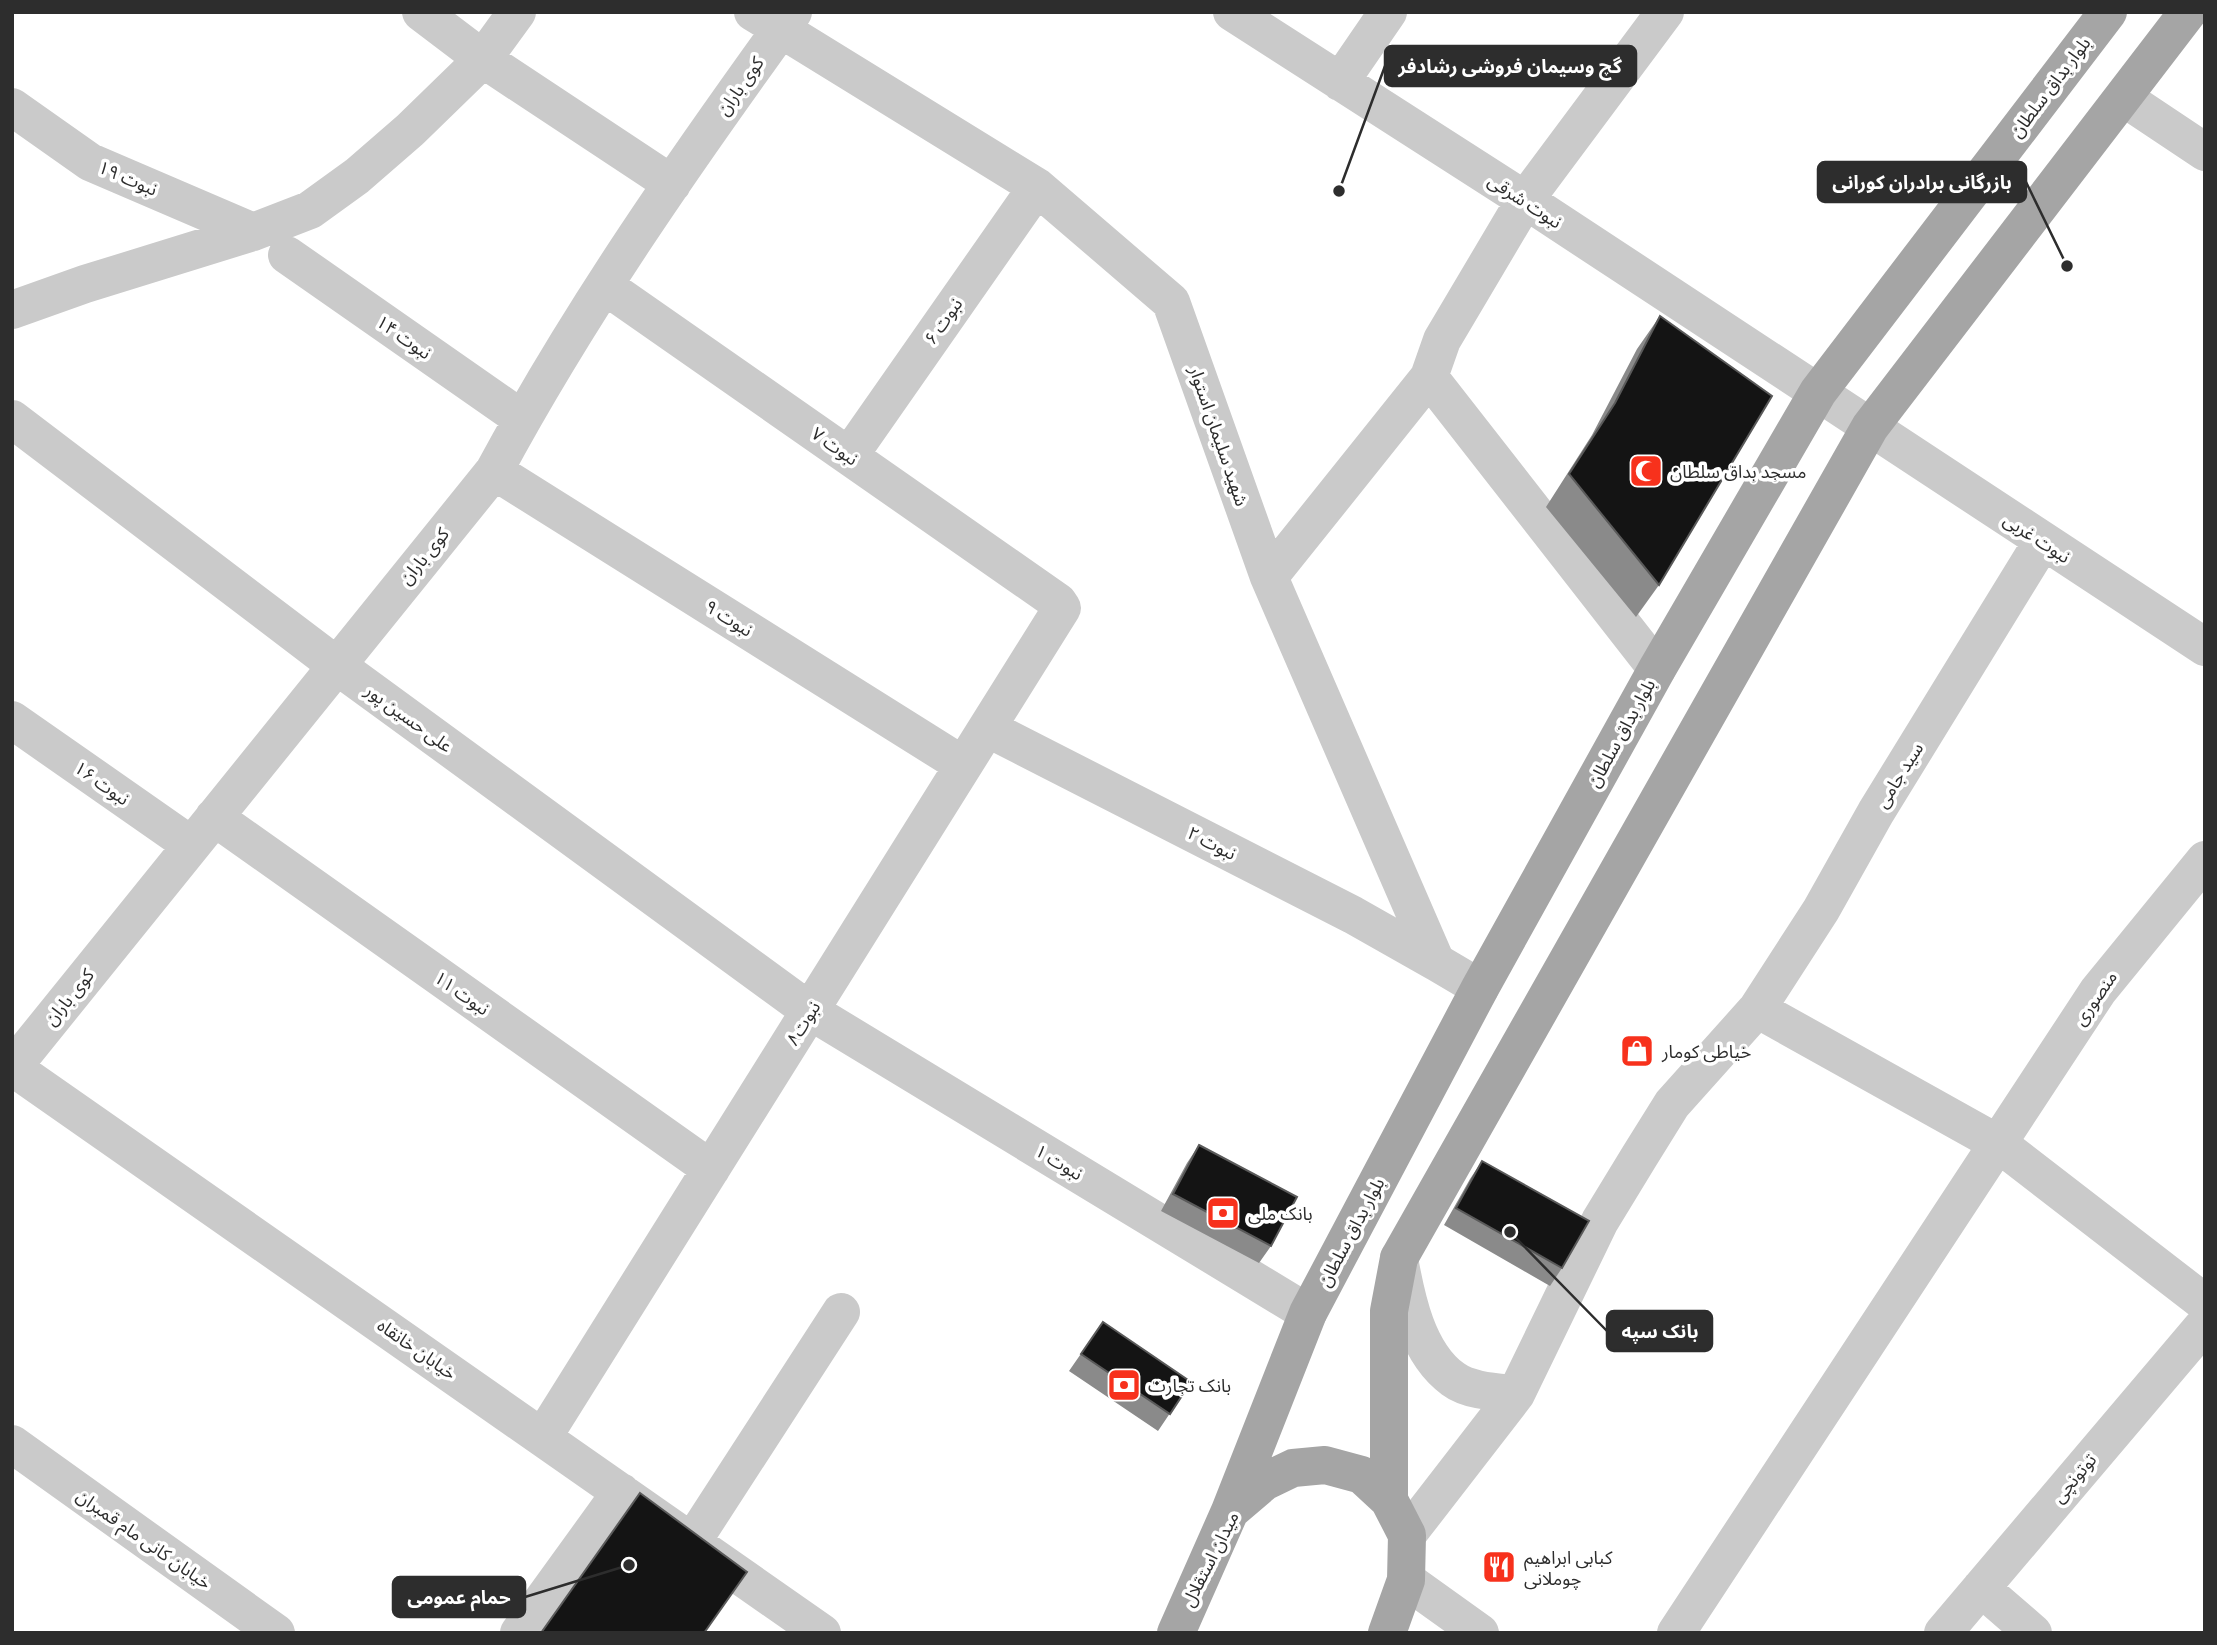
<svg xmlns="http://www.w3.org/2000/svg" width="2217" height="1645" viewBox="0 0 2217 1645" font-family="'Roboto Condensed','Noto Sans Arabic',sans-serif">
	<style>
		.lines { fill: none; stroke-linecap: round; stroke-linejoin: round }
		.minor { stroke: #cacaca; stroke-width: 38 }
		.major { stroke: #a5a5a5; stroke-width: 38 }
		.wall { fill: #8a8a8a }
		.building { fill: #141414; stroke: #5a5a5a; stroke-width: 2 }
		.labels { text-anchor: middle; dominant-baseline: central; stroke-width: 7; stroke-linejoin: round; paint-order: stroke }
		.street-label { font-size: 18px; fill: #2d2d2d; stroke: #fff }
		.poi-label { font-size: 18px; fill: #2d2d2d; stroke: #fff; text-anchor: start }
		.leader { fill: none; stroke: #2d2d2d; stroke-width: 2.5 }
		.callout-dot { fill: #2d2d2d; stroke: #fff; stroke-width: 2.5 }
		.callout { fill: #2d2d2d; stroke: #2d2d2d; stroke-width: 2.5 }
		.callout-label { font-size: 19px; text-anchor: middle; font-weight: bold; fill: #fff }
	</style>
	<rect width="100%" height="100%" fill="#fff"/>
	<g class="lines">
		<!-- minor -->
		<path class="minor" d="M421,12l62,47 189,125
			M753,12l284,175 134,115 98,275 167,385 44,26
			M1232,12l293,188 680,447
			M1340,82l48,-70
			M2124,98l81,54
			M12,107l78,55 163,70
			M287,255l235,164
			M12,310l73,-26 168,-52 57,-22 47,-34 53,-46 73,-71 34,-47
			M1429,377l228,292
			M12,419l324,246 474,346 498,302
			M849,456l188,-269
			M494,471l469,294
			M1269,577l160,-200 13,-37 83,-140 140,-188
			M12,720l179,125
			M987,728l366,187 83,47
			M214,817l497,352
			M1757,1009l242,135 206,159
			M12,1067l810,566
			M12,1068l482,-597c86,-160 192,-311 299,-459
			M1399,1258c7,40 18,95 54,121 16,12 43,13 63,15
			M543,1437l519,-829 -4,-6 -453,-316
			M12,1444l264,189
			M1407,1535l109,-141 84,-173 39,-64 33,-53 85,-95 64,-99 55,-98 166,-270
			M692,1542l149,-230
			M1406,1580l74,53
			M1981,1588l52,45
			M519,1633l102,-141
			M1676,1633l422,-642 107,-131
			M1943,1633l262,-309"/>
		<!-- major -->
		<path class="major" d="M1389,1500v-189l10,-53 471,-831 318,-415
			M1230,1511l78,-198 172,-325 177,-319 161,-277 290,-380
			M1176,1633l54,-122 34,-29 29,-14 32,-3 37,10 27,25 18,35 -1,45 -19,53"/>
	</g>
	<!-- wall -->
	<path class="wall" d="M1660,316l-1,269 -23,32 -90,-110 46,-72 45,-86z
		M1199,1145l72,101 -12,17 -98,-52 26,-48z
		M1482,1161l80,107 -12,18 -106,-61 26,-46z
		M1103,1322l88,60 -33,49 -89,-60z"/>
	<!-- building -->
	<path class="building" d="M1660,316l112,80 -113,189 -90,-111 46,-71z
		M1199,1145l98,52 -26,49 -98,-52z
		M1482,1161l107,60 -27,47 -106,-60z
		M1103,1322l88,60 -21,32 -89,-60z
		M640,1493l107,79 -43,61h-163z"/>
	<!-- icons -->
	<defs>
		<symbol id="mosque-square" viewBox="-11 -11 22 22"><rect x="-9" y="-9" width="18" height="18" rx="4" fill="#f7311c" stroke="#fff"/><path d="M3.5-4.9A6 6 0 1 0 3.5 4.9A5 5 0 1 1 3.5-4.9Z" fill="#fff"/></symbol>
		<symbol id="shop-square" viewBox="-11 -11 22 22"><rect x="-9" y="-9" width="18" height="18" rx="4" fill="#f7311c" stroke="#fff"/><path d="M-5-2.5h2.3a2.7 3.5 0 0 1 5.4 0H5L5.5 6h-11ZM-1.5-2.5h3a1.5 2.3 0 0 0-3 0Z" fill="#fff"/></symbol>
		<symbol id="bank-square" viewBox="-11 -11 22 22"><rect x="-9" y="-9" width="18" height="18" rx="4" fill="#f7311c" stroke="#fff"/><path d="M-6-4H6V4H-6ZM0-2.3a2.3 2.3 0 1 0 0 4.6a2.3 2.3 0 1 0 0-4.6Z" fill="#fff"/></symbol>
		<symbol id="restaurant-square" viewBox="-11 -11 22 22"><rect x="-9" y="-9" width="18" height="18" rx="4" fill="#f7311c" stroke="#fff"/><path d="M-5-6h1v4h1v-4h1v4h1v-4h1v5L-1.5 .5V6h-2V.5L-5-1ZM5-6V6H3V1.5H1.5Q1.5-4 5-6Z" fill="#fff"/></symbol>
	</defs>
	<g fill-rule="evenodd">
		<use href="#mosque-square" x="1627" y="452" width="38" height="38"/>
		<use href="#shop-square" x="1618" y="1032" width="38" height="38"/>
		<use href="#bank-square" x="1204" y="1194" width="38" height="38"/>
		<use href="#bank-square" x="1105" y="1366" width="38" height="38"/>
		<use href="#restaurant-square" x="1480" y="1548" width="38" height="38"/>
	</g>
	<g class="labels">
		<!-- street labels -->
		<g class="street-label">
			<text transform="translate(740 86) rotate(-55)">کوی باران</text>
			<text transform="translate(2050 87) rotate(-53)">بلوار بداق سلطان</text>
			<text transform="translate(128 178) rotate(23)">نبوت ۱۹</text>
			<text transform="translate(1525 201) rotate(33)">نبوت شرقی</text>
			<text transform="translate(943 321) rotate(-55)">نبوت ۶</text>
			<text transform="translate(404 337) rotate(35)">نبوت ۱۴</text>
			<text transform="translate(1219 436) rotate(71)">شهید سلیمان استوار</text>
			<text transform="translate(835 446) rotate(35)">نبوت ۷</text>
			<text transform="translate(2037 538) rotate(33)">نبوت غربی</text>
			<text transform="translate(424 556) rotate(-51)">کوی باران</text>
			<text transform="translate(729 618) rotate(32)">نبوت ۹</text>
			<text transform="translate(409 718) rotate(36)">علی حسین پور</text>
			<text transform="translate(1621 733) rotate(-61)">بلوار بداق سلطان</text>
			<text transform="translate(1899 775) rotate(-58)">سید جامی</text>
			<text transform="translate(102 783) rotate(35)">نبوت ۱۶</text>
			<text transform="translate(1212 843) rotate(27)">نبوت ۲</text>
			<text transform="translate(462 993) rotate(35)">نبوت ۱۱</text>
			<text transform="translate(69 997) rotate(-51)">کوی باران</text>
			<text transform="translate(2095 998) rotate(-55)">منصوری</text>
			<text transform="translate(803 1023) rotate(-58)">نبوت۸</text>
			<text transform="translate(1059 1162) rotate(31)">نبوت ۱</text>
			<text transform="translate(1351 1232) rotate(-62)">بلوار بداق سلطان</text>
			<text transform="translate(417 1349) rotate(35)">خیابان خانقاه</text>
			<text transform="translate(2074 1478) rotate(-50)">توتونچی</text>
			<text transform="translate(144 1539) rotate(35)">خیابان کانی مام قمبران</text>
			<text transform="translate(1210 1559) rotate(-63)">میدان استقلال</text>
		</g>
		<!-- poi labels -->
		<g class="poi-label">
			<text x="1670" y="471">مسجد بداق سلطان</text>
			<text x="1662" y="1051">خیاطی کومار</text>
			<text x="1248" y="1213">بانک ملی</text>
			<text x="1148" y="1385">بانک تجارت</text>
			<text x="1524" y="1557">کبابی ابراهیم<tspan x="1524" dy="21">چوملانی</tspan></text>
		</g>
	</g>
	<!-- callouts -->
	<path class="leader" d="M1339 191L1385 66M2067 266L2026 182M1510 1232L1607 1331M629 1565L525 1597"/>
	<g class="callout-dot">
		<circle cx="1339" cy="191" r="7"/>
		<circle cx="2067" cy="266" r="7"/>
		<circle cx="1510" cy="1232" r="7"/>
		<circle cx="629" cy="1565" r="7"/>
	</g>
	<g class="callout">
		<rect x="1385" y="46" width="251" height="40" rx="7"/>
		<rect x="1818" y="162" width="208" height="40" rx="7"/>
		<rect x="1607" y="1311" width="105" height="40" rx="7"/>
		<rect x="393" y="1577" width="132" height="40" rx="7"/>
	</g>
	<g class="callout-label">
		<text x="1510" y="73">گچ وسیمان فروشی رشادفر</text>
		<text x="1922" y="189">بازرگانی برادران کورانی</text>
		<text x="1660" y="1338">بانک سپه</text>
		<text x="459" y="1604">حمام عمومی</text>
	</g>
	<!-- border -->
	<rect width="2217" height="1645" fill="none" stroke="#2d2d2d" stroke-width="28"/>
</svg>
